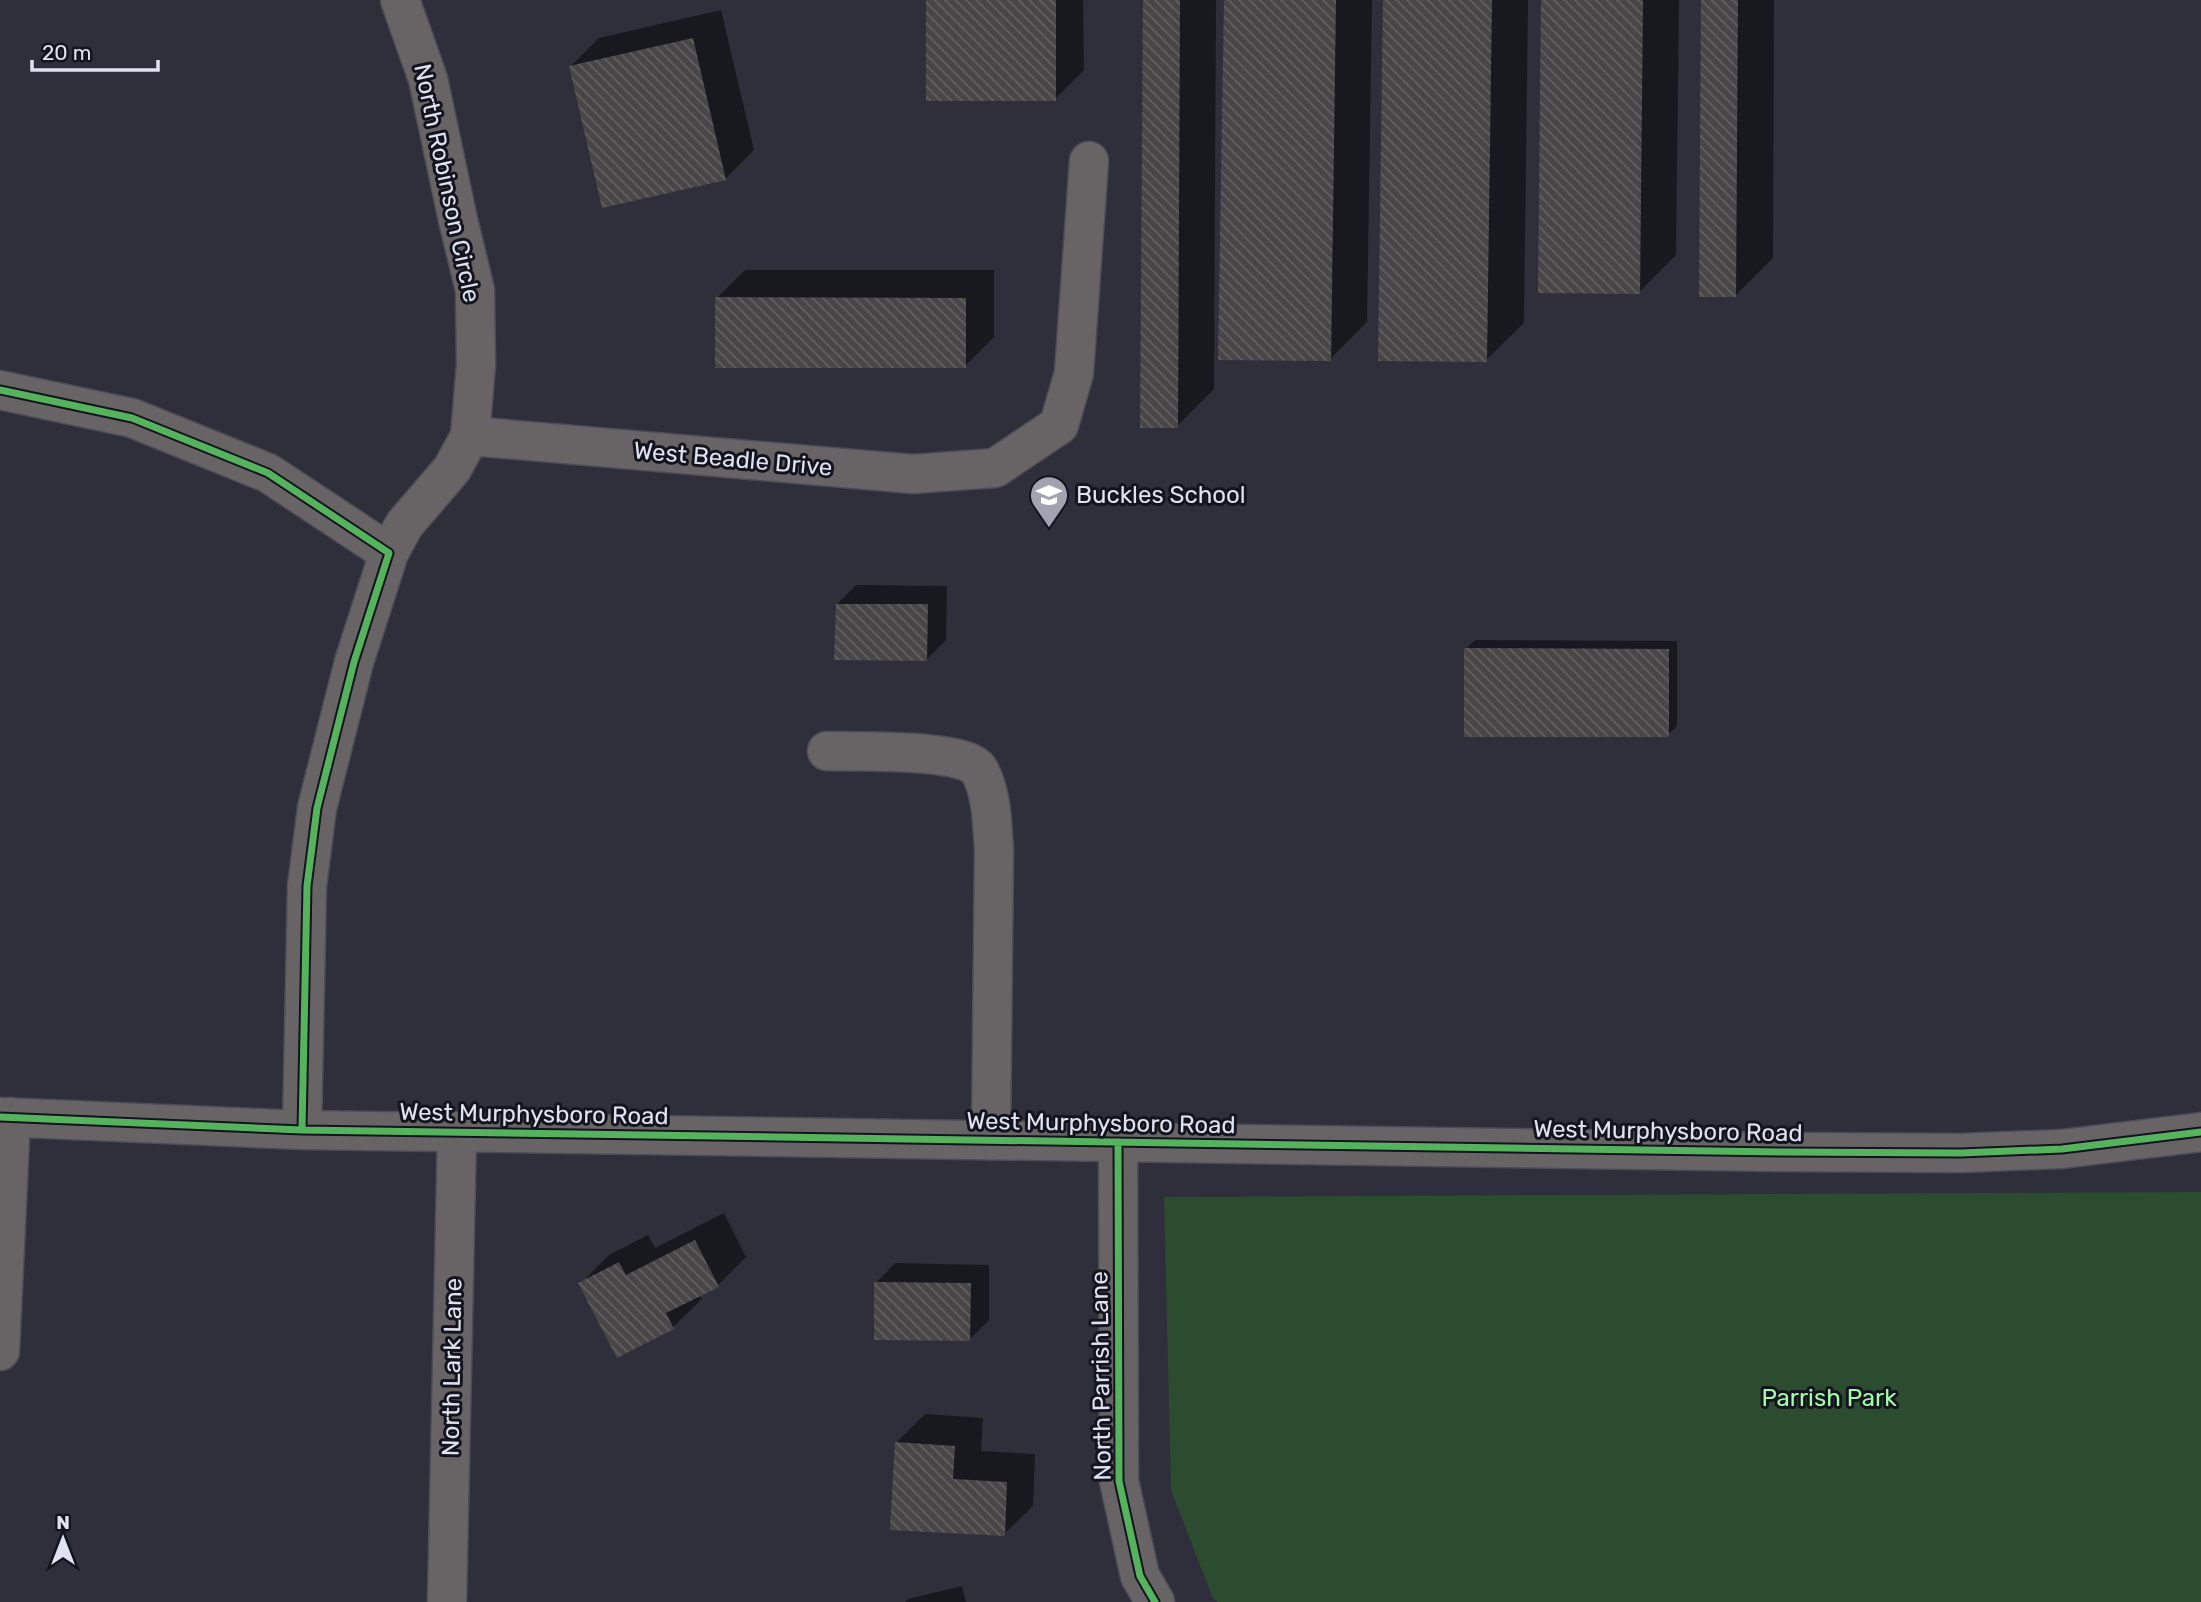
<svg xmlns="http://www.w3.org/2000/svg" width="2201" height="1602" viewBox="0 0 2201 1602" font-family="Rubik,sans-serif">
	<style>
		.park { fill: #2c4c30 }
		.shadow { fill: #0007 }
		.building { fill: url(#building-back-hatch) }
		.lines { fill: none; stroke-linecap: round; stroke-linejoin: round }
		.minor-casing { stroke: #4b4c56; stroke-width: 41 }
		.minor { stroke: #686466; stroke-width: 38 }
		.cycleway-casing { stroke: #13141e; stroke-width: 11 }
		.cycleway { stroke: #56b35d; stroke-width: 7 }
		.labels { text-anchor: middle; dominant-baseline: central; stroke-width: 6; stroke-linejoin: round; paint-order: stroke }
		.street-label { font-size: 24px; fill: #dfe2f0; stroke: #13141e }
		.poi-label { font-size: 24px; fill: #dfe2f0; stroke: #13141e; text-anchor: start }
		.park-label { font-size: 24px; fill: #a2fba6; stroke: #13141e }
	</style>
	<defs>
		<pattern id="building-back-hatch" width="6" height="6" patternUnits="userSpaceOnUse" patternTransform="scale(1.75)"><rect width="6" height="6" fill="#494647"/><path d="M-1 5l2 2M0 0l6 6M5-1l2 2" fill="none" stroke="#636062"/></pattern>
	</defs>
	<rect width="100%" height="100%" fill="#2e2f3a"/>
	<!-- park -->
	<path class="park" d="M2201,1192v410h-984l-5,-6 -41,-106 -7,-293z"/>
	<!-- shadow -->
	<path class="shadow" d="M928,0h155l1,70 -29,29z
		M1145,0h71l-2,389 -37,37z
		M1226,0h146l-5,322 -37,37z
		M1385,0h143l-4,323 -38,37z
		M1543,0h136l-3,255 -37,37z
		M1703,0h71l-1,258 -37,37z
		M721,10l33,140 -29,29 -154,-113 28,-28z
		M745,270h249v67l-29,29 -248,-68z
		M856,585l91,1 -1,54 -19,19 -90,-55z
		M1475,640l202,1v85l-9,9 -202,-86z
		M724,1213l22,44 -28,28 -19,10 3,4 -29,28 -93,-43 29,-29 39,-20 7,13z
		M895,1263l94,2v55l-20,20 -93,-57z
		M925,1414l58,4 -2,33 54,3 -2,52 -29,28 -108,-91z
		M962,1586l4,16h-61l3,-3z"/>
	<!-- building -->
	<path class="building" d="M926,0h130v101h-130z
		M1143,0h37l-2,428h-38z
		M1224,0h112l-5,361 -113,-1z
		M1383,0h109l-5,362 -109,-1z
		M1541,0h102l-3,294 -102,-1z
		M1701,0h37l-2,297h-37z
		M693,38l33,142 -124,28 -33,-142z
		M715,297l251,1v70h-251z
		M836,604h92l-1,57 -93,-1z
		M1464,648l205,1v88h-205z
		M695,1240l24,47 -53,26 8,16 -57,29 -39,-75 41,-21 7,13z
		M874,1282l97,1 -1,58 -96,-1z
		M895,1442l60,4 -2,33 54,3 -2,54 -115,-6z"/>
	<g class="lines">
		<defs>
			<path id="minor" d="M0,390l132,28 136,55 121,80
				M470,436l443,38 82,-6 64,-43 15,-52 15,-212
				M827,751c28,1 139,-3 152,19 13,23 13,53 15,79l-3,292
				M0,1117l302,13 1479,22 180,1 101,-4 139,-17
				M302,1130l5,-244 10,-78 37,-146 35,-109 15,-28 48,-56 18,-33 6,-71 -1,-75 -17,-70 -30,-141 -28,-79
				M1118,1142l1,339 21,95 15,26
				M0,1351l11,-234
				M447,1602l10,-471"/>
		</defs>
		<!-- minor casing -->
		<use href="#minor" class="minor-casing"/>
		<!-- minor -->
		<use href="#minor" class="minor"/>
		<defs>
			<path id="cycleway" d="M0,390l132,28 136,55 121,80 -35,109 -37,146 -10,78 -5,244
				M0,1117l302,13 1479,22 180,1 101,-4 139,-17
				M1118,1142l1,339 21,95 15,26"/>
		</defs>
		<!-- cycleway casing -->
		<use href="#cycleway" class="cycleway-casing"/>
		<!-- cycleway -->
		<use href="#cycleway" class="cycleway"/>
	</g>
	<!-- icons -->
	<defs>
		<symbol id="school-pin" viewBox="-11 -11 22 30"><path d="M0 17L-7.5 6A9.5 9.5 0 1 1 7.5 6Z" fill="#a1a3b0" stroke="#13141e"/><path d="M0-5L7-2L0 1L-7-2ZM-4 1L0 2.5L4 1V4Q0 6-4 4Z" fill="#fff"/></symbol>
	</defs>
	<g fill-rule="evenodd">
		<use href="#school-pin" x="1027" y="473" width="44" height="60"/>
	</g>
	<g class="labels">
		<!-- street labels -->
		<g class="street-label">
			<text transform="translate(447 183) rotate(78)">North Robinson Circle</text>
			<text transform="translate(733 459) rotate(5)">West Beadle Drive</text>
			<text transform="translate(534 1114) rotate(1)">West Murphysboro Road</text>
			<text transform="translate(1101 1123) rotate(1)">West Murphysboro Road</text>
			<text transform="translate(1668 1131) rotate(1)">West Murphysboro Road</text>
			<text transform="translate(452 1367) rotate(-89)">North Lark Lane</text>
			<text transform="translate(1101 1376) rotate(-91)">North Parrish Lane</text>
		</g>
		<!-- poi labels -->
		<g class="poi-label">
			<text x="1076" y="495">Buckles School</text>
		</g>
		<!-- park labels -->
		<g class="park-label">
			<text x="1829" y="1398">Parrish Park</text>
		</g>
	</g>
	<!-- north arrow -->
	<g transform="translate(63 1539)" stroke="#13141e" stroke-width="5" paint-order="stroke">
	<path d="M0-5L12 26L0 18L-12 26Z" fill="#dfe2f0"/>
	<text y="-10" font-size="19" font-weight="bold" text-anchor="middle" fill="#dfe2f0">N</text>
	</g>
	<!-- scale -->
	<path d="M32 60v10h126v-10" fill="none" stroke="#dfe2f0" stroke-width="3.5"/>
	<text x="42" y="60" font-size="21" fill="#dfe2f0" stroke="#13141e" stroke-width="5" paint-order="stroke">20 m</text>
</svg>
